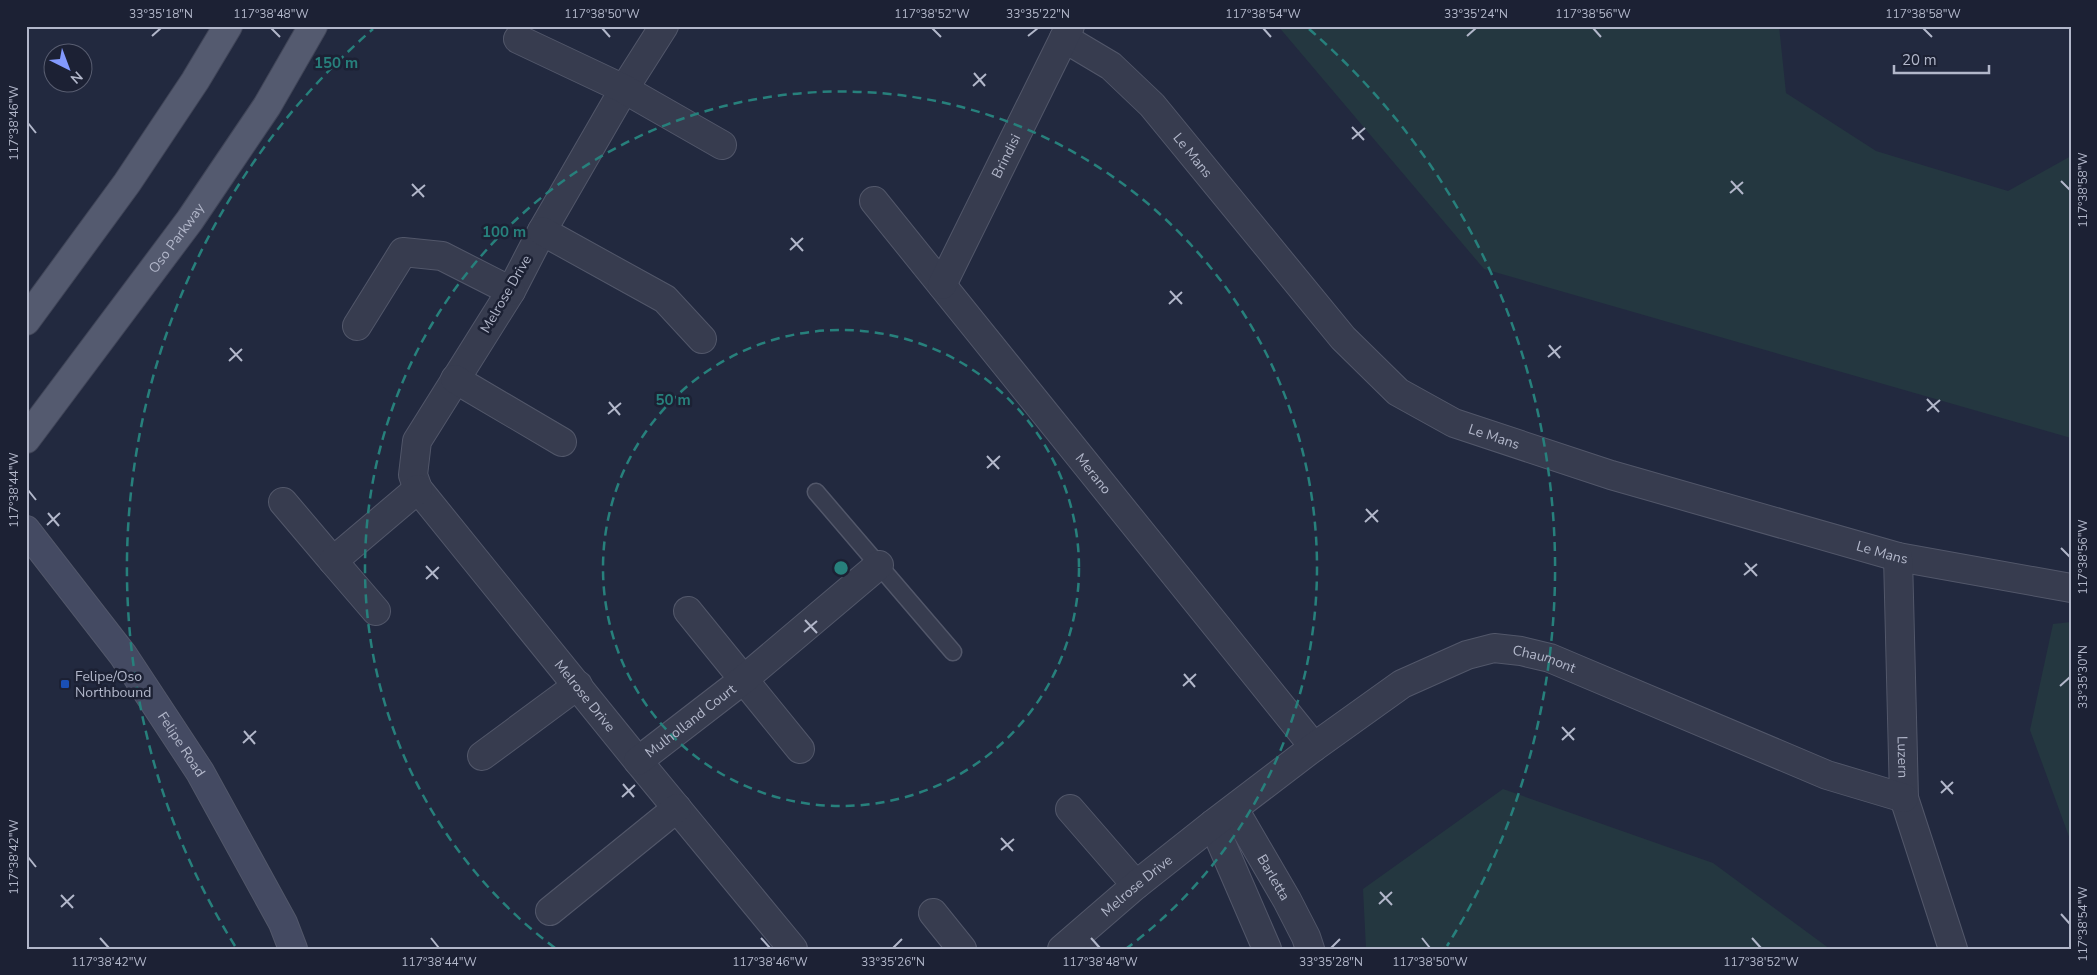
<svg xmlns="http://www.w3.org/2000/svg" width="2097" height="975" viewBox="0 0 2097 975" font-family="'Nunito Sans',sans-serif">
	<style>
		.green { fill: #243740 }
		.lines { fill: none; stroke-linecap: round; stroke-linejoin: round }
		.service-casing { stroke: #52576a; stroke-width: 19 }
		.minor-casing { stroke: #52576a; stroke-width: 30 }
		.secondary-casing { stroke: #52576a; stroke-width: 30 }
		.primary-casing { stroke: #404558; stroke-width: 30 }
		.service { stroke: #373c4f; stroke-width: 16 }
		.minor { stroke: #373c4f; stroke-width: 28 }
		.secondary { stroke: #444a62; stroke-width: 28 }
		.primary { stroke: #545a6f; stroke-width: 28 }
		.ticks { fill: none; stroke: #b2b7ca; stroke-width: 2 }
		.ring { fill: none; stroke: #27807c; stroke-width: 2.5; stroke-dasharray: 9 6 }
		.transit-dot { fill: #1a4fb4; stroke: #1c2134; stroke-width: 2 }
		.labels { text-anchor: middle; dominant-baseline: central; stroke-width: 5; stroke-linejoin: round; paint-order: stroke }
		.street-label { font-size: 14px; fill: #b2b7ca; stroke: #1c2134 }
		.poi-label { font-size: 14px; fill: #b2b7ca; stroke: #1c2134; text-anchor: start }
		.centre { fill: #27807c; stroke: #1c2134; stroke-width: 2.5 }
		.ring-label { font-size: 15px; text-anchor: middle; font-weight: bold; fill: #27807c; stroke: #1c2134; stroke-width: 5; stroke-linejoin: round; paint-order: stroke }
		.neatline { fill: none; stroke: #b2b7ca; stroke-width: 2 }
		.ticks-label { font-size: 12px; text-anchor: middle; fill: #b2b7ca }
	</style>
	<rect width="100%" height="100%" fill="#22293f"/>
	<!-- green -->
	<path class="green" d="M1278,26h501l7,67 90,58 132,40 63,-35v282l-587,-169z
		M2071,622v220l-41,-112 23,-106z
		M1503,789l210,74 117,86h-464l-3,-60z"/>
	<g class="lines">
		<defs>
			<path id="service" d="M816,492l137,160
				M1078,933l11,16"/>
			<g id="minor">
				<path id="s1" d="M664,26l-40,63 -82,142 -31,60 -94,150 -4,34 5,14 220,272 155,188"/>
				<path id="s2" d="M1064,38l47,28 41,39 191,233 55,54 56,31 157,52 287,82 173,31"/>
				<path d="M518,39l106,50 98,56"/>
				<path id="s3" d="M874,201l440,546"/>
				<path d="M542,231l123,68 37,40"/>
				<path id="s4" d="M942,285l128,-259"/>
				<path d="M357,326l46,-74 39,4 69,35"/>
				<path d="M455,379l107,63"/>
				<path d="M283,502l50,59"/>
				<path id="s5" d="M1898,557l6,241 49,151"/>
				<path d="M376,611l-43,-50 85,-72"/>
				<path d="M688,611l112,138"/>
				<path d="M482,756l96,-71"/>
				<path id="s6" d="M638,761l105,-81 136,-115"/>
				<path d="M1070,809l66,76"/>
				<path id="s7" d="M1234,809l53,91 19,37 4,12"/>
				<path d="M1213,824l54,125"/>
				<path d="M550,911l127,-103"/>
				<path d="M933,913l29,36"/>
				<path id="s8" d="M1062,949l74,-64 77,-61 101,-77 88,-63 65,-29 27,-7 27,3 29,7 277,117 77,23"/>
			</g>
			<g id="secondary">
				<path id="s9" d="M26,530l97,125 77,117 83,151 10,26"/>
			</g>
			<g id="primary">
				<path d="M26,321l101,-138 68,-102 33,-55"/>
				<path id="s10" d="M26,439l164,-219 77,-114 46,-80"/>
			</g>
		</defs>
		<!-- service casing -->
		<use href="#service" class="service-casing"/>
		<!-- minor casing -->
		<use href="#minor" class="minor-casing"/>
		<!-- secondary casing -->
		<use href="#secondary" class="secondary-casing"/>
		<!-- primary casing -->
		<use href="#primary" class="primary-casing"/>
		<!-- service -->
		<use href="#service" class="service"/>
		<!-- minor -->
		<use href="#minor" class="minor"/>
		<!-- secondary -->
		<use href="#secondary" class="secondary"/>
		<!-- primary -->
		<use href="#primary" class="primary"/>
	</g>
	<!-- ticks -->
	<path class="ticks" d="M271,28l9,9M602,28l8,9M932,28l9,9M1263,28l8,9M1593,28l8,9M1923,28l9,9M152,36l9,-8M1028,36l10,-8M1467,36l9,-8M974,73l11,13M973,86l13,-12M28,123l8,10M1352,127l12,13M1352,139l13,-11M1731,181l12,13M2061,181l9,9M412,184l12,13M1730,193l13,-11M412,196l13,-11M791,238l12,13M790,250l13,-12M1170,291l12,13M1169,304l13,-12M1549,345l11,13M230,348l12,13M1548,357l13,-11M229,361l13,-12M1927,399l12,13M609,402l11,13M1927,411l13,-11M608,414l13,-11M987,456l12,13M987,468l13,-12M28,490l8,10M1366,509l12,13M48,513l11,13M1365,522l13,-12M47,525l13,-12M2061,548l9,9M1745,563l12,13M426,566l12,13M1744,575l13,-11M426,579l13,-12M805,620l12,13M804,632l13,-11M1184,674l11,13M1183,686l13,-12M2060,686l10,-9M1562,727l12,13M244,731l11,13M1562,740l13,-12M243,743l13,-12M1941,781l12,13M623,784l11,13M1941,793l12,-11M622,797l13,-12M1001,838l12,13M1001,850l13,-11M28,857l8,10M1380,892l12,13M61,895l12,13M1379,904l13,-12M61,907l13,-12M2061,914l9,10M100,938l9,10M431,938l8,10M761,938l9,10M1091,938l9,10M1422,938l8,10M1752,938l9,10M893,948l9,-9M1331,948l9,-9"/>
	<!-- distance rings -->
	<g class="ring">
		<circle cx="841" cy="568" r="238"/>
		<path d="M555 948A476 476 0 1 1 1127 948"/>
		<path d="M235 946A714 714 0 0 1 373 29M1309 29A714 714 0 0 1 1447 946"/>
	</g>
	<!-- markers -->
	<rect class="transit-dot" x="60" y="679" width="10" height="10" rx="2.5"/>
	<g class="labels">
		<!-- street labels -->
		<g class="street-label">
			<text stroke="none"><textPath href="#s2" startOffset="176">Le Mans</textPath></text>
			<text stroke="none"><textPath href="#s4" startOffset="144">Brindisi</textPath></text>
			<text stroke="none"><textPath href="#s10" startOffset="251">Oso Parkway</textPath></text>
			<text transform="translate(506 294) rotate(-60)">Melrose Drive</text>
			<text stroke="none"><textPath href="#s2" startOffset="596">Le Mans</textPath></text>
			<text stroke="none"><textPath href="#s3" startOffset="350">Merano</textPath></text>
			<text stroke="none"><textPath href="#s2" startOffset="1001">Le Mans</textPath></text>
			<text stroke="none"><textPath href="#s8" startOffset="582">Chaumont</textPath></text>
			<text stroke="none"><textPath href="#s1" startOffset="798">Melrose Drive</textPath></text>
			<text stroke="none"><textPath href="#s6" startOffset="66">Mulholland Court</textPath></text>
			<text stroke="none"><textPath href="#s9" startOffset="265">Felipe Road</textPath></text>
			<text stroke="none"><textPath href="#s5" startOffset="200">Luzern</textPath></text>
			<text stroke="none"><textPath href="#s7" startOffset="79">Barletta</textPath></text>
			<text stroke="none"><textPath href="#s8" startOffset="98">Melrose Drive</textPath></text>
		</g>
		<!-- poi labels -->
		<g class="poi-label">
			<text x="75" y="676">Felipe/Oso<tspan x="75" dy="16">Northbound</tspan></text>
		</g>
	</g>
	<circle cx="841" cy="568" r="8" class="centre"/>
	<g class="ring-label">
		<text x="336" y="68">150 m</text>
		<text x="504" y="237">100 m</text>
		<text x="673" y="405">50 m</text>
	</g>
	<!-- border -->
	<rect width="2097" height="975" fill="none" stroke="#1c2134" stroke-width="55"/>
	<!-- north arrow -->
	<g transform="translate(68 68) rotate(138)"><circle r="24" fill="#1c2134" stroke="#585d70"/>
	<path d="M0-4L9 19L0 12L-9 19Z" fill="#839afe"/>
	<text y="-8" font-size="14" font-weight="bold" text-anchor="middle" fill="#b2b7ca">N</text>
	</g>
	<!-- scale -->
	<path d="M1894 65v8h95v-8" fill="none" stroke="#b2b7ca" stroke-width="2.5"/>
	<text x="1902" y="65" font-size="15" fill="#b2b7ca" stroke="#1c2134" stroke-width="4" paint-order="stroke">20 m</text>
	<rect x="28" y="28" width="2042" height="920" class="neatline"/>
	<g class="ticks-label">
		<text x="161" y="18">33°35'18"N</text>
		<text x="271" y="18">117°38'48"W</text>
		<text x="602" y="18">117°38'50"W</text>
		<text x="932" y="18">117°38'52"W</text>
		<text x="1038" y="18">33°35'22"N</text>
		<text x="1263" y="18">117°38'54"W</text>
		<text x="1476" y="18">33°35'24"N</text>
		<text x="1593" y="18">117°38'56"W</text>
		<text x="1923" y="18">117°38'58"W</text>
		<text transform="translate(14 123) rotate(-90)" y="4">117°38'46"W</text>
		<text transform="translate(2083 190) rotate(-90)" y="4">117°38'58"W</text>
		<text transform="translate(14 490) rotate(-90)" y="4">117°38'44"W</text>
		<text transform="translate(2083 557) rotate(-90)" y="4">117°38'56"W</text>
		<text transform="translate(2083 677) rotate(-90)" y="4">33°35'30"N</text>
		<text transform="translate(14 857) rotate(-90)" y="4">117°38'42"W</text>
		<text transform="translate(2083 924) rotate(-90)" y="4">117°38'54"W</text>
		<text x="109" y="966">117°38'42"W</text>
		<text x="439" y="966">117°38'44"W</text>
		<text x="770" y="966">117°38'46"W</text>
		<text x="893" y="966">33°35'26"N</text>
		<text x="1100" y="966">117°38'48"W</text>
		<text x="1331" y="966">33°35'28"N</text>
		<text x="1430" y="966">117°38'50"W</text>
		<text x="1761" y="966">117°38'52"W</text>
	</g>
</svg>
